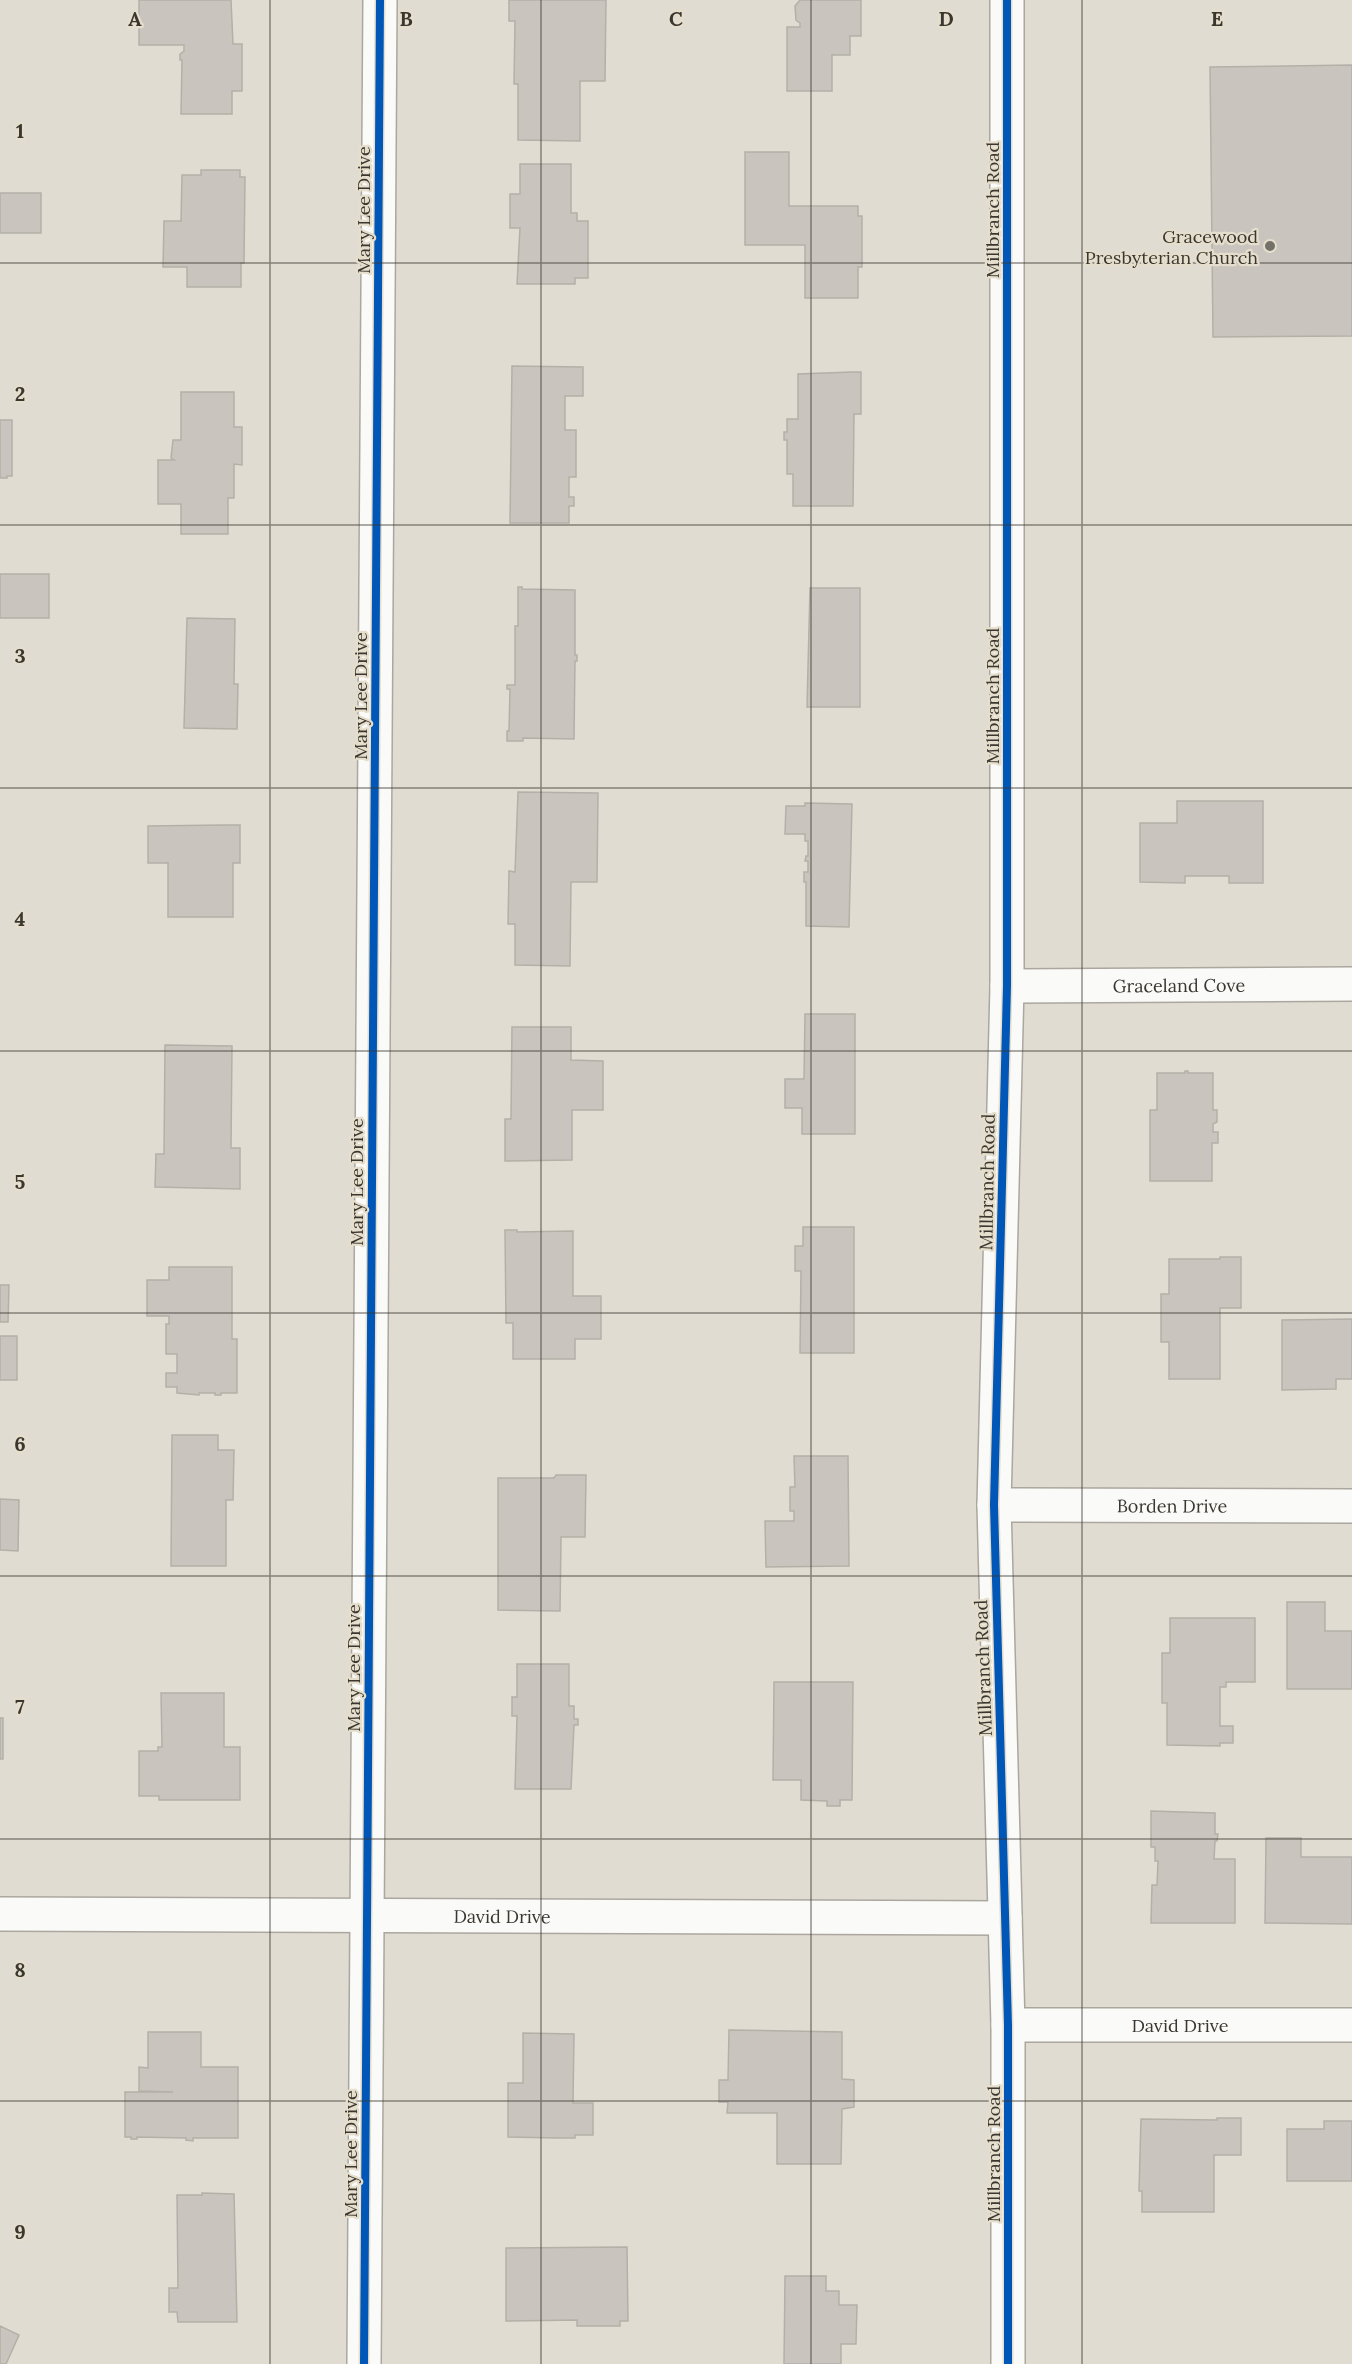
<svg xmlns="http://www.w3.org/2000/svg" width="1352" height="2364" viewBox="0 0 1352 2364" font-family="Lora,serif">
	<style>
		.building { fill: #c9c5be; stroke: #b3b0a8; stroke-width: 1.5 }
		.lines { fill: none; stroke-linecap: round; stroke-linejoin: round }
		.minor-casing { stroke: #aba79f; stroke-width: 36 }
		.secondary-casing { stroke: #aba79f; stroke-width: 36 }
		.minor { stroke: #fafaf8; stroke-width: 33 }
		.secondary { stroke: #fafaf8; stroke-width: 33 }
		.cycleway-casing { stroke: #e6decc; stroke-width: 11 }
		.cycleway { stroke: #0057b8; stroke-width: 8 }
		.grid { fill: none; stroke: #3a3730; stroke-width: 1.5; stroke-opacity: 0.55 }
		.poi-dot { fill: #747169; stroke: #e6decc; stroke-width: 2 }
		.labels { text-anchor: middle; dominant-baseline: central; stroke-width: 4.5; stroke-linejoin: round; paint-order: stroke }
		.street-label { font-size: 18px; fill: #3a3730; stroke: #e6decc }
		.poi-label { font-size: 18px; fill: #3a3730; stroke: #e6decc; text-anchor: end }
		.grid-label { font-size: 20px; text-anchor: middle; font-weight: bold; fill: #3a3730; stroke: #e6decc; stroke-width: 4.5; stroke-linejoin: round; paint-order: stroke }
	</style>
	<rect width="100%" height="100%" fill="#e0dcd2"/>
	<!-- building -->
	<path class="building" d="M139,0h92l2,44h9v47h-10v23h-51l1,-54h-2v-6l4,-3v-6h-45z
		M509,0h97l-1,81h-25v60l-62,-1v-56h-4l1,-63h-6z
		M800,0h61v36h-11v19h-18v36h-45v-64h13v-4l-4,-3 -1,-14z
		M1352,65v271l-139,1 -3,-270z
		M745,152h44v54h69v10h4v51h-4v31h-53v-53h-60z
		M520,164h51v49h6v8h11v57h-13v6h-58l3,-56h-10v-34h10z
		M201,170h39v7h5l-1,86h-3v24h-54v-20h-24l1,-46h17l1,-46h19z
		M0,193h41v40h-41z
		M512,366l71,1v29h-18v34h11v47h-7v20h5v9h-5v17h-59z
		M852,372h9v42h-7l-1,92h-60v-32h-6v-34h-3v-8h3v-13h11v-45z
		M181,392h53v35h8v38l-8,-1v34h-6v36h-47v-30h-23v-44h16l-3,-2 2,-18h8z
		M0,420h12v56h-5v2h-7z
		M0,574h49v44h-49z
		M518,587h4v2l53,1v65h2v6h-2l-1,78 -51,-1v3h-16v-10h2l1,-42h-3v-4h8v-59h3z
		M810,588h50v119h-53z
		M187,618l48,1 -1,65h4l-1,45 -53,-1z
		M518,792l80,1 -1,89h-26l-1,84 -55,-1v-41h-7l1,-53 6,1z
		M1177,801h86v82h-34v-7h-44v7l-45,-1v-59h37z
		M805,803l47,1 -3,123 -43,-1v-44h-2v-10h4v-11h-3l1,-5h2v-15h-3v-7h-20l1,-28h19z
		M224,825h16v38h-7v54h-65v-54h-20v-37z
		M805,1014h50v120h-53v-26h-17v-29h19z
		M512,1027h59v33l32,1v49h-31v50l-67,1v-42h6z
		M165,1045l67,1 -1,102h9v41l-85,-2 1,-33h8z
		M1185,1071h3v2h25v37h4v12l-4,2v8h5v11h-6v38h-62v-71h7v-37h28z
		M803,1227h51v126h-54l1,-82h-6v-25h8z
		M505,1230h12v2l56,-1v65h28v43h-26v20h-62v-36h-7z
		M1220,1257h21v51h-21v71h-51v-37h-8v-48h8v-35h51z
		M169,1267h63v72h5v54h-16v2h-6v-2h-16v2l-22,-2v-6h-11v-14h11v-19h-11v-30h3v-8h-22v-36h22z
		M0,1285h9l-1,37h-8z
		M1352,1319v60h-16v10l-54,1v-70z
		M0,1336h17v44h-17z
		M172,1435h46v15h16l-1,50h-7v66h-55z
		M794,1456h54l1,110 -83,1 -1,-46h29v-10h-4v-24h5z
		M556,1475h30l-1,62h-24l-1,74 -62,-1v-132h56z
		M0,1499l19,1 -1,51 -18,-1z
		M1287,1602h38v29h27v58h-65z
		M1170,1618h85v64h-29v5h-6v39h13v17h-13v3l-53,-1v-42h-5v-50h8z
		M517,1664h52v42h5v13h4v6h-4l-3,64h-56l2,-73h-5v-19h5z
		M774,1682h79l-1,118h-12v6h-13v-5l-26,-1v-20h-28z
		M161,1693h63v54h16v53h-81v-4h-20v-45h19v-4h4z
		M0,1718h3v41h-3z
		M1151,1811l64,2v21h3l-1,7h-2l-1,18h21v64h-84l1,-38h5l1,-24h-3v-14h-4z
		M1266,1838h35v19h51v67l-87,-1z
		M729,2030l113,2v47l12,1v27l-12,2 -1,55h-64v-51h-50l1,-11h-9v-22h9z
		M148,2032h53v35h37v71h-45v3l-7,-1v-2l-49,-1v2h-6v-2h-6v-45h48l-34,-1v-24l9,1z
		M523,2033l51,1 -1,69h20v32h-18v3h-18l-49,-1v-54h15z
		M1217,2118h24v37h-27v57h-72v-21h-3l2,-72 76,1z
		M1324,2121h28v60h-65v-52h37z
		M202,2193l32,1 3,128h-59l-1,-10h-8v-24h9l-1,-93h25z
		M627,2247l1,74h-8v5h-43v-6l-71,1v-73z
		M785,2276h41v15h13v14h18l-1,39h-15v20h-57z
		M0,2326l19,9 -13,29h-6z"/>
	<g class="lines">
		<defs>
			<g id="minor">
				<path id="s1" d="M1007,986l345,-2"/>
				<path id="s2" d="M994,1505l358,1"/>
				<path id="s3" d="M0,1914l1005,4"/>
				<path id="s4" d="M1008,2025h344"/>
				<path d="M364,2364l16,-2364"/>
			</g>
			<path id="secondary" d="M1007,0v986l-13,519 14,520v339"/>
		</defs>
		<!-- minor casing -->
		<use href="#minor" class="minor-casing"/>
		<!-- secondary casing -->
		<use href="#secondary" class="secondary-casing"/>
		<!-- minor -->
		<use href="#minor" class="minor"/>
		<!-- secondary -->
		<use href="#secondary" class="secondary"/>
		<defs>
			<path id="cycleway" d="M1007,0v986l-13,519 14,520v339
				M364,2364l16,-2364"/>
		</defs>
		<!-- cycleway casing -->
		<use href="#cycleway" class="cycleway-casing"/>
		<!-- cycleway -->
		<use href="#cycleway" class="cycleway"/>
	</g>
	<!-- grid -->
	<path class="grid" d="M270,0v2364M541,0v2364M811,0v2364M1082,0v2364M0,263h1352M0,525h1352M0,788h1352M0,1051h1352M0,1313h1352M0,1576h1352M0,1839h1352M0,2101h1352"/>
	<!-- markers -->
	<circle class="poi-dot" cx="1270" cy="246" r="6"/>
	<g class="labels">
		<!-- street labels -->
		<g class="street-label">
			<text transform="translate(363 210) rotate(-90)">Mary Lee Drive</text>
			<text transform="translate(992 210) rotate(-90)">Millbranch Road</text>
			<text transform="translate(360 696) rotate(-90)">Mary Lee Drive</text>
			<text transform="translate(992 696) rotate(-90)">Millbranch Road</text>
			<text stroke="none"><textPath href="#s1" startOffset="172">Graceland Cove</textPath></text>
			<text transform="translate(356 1182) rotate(-90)">Mary Lee Drive</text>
			<text transform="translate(987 1182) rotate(-89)">Millbranch Road</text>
			<text stroke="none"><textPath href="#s2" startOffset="178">Borden Drive</textPath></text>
			<text transform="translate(353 1668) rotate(-90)">Mary Lee Drive</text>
			<text transform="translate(983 1668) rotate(-92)">Millbranch Road</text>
			<text stroke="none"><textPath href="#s3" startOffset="502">David Drive</textPath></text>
			<text stroke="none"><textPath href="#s4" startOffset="172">David Drive</textPath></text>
			<text transform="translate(350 2154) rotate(-90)">Mary Lee Drive</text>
			<text transform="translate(993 2154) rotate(-90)">Millbranch Road</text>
		</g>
		<!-- poi labels -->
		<g class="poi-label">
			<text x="1258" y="236">Gracewood<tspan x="1258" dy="21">Presbyterian Church</tspan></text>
		</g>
	</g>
	<g class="grid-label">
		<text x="135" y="26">A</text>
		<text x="406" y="26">B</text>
		<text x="676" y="26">C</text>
		<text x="946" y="26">D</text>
		<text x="1217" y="26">E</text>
		<text x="20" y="138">1</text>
		<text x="20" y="401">2</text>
		<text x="20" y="663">3</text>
		<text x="20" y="926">4</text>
		<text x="20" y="1189">5</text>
		<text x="20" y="1451">6</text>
		<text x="20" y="1714">7</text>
		<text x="20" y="1977">8</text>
		<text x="20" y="2239">9</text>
	</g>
</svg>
